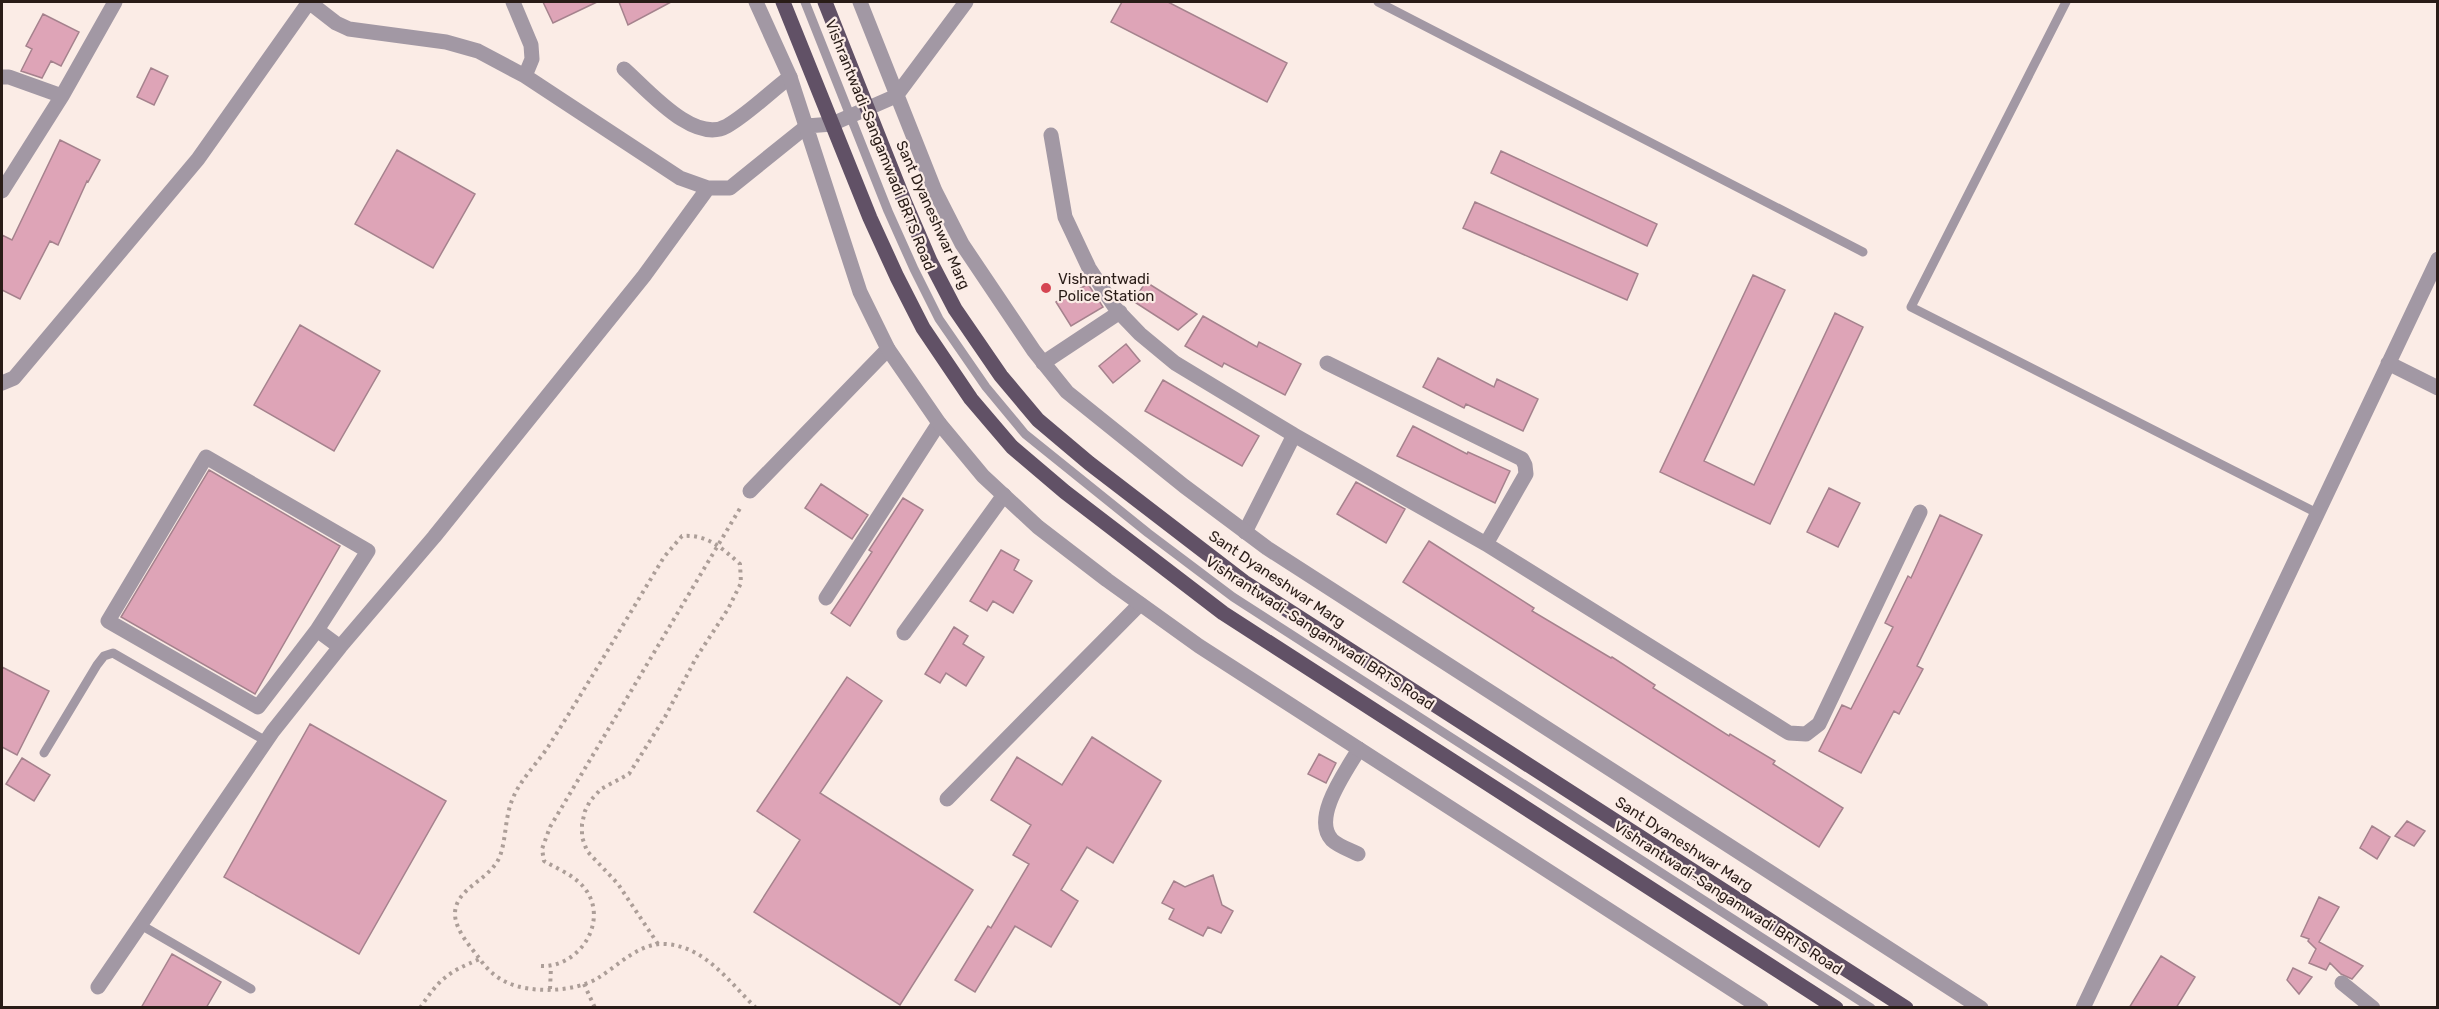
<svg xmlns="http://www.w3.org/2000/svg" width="2439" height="1009" viewBox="0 0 2439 1009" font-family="Rubik,sans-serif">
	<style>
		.building { fill: #dea4b7; stroke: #a5828d; stroke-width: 1.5 }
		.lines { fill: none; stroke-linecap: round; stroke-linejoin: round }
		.path { stroke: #ac9e98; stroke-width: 4; stroke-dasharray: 3 4.5; stroke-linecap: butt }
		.service { stroke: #a298a4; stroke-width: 9 }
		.minor { stroke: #a298a4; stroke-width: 15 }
		.tertiary { stroke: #a298a4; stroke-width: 15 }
		.primary { stroke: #615166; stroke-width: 15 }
		.poi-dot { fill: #d54552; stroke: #fbece6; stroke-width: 2 }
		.labels { text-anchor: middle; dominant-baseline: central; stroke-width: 4.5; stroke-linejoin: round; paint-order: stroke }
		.street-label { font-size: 15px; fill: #291c17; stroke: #fbece6 }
		.poi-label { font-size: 15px; fill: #291c17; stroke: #fbece6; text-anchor: start }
	</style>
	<rect width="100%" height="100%" fill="#fbece6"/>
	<!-- building -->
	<path class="building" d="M543,2h54l-44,21z
		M619,2h52l-43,23z
		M1122,2h46l119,61 -20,39 -156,-80z
		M43,14l36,18 -18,34 -10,-5 -9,17 -21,-7 11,-22 -6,-3z
		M151,68l17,8 -14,29 -17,-8z
		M60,140l40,20 -12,22 -1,-1 -29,64 -8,-4 -30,58 -18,-9v-55l10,5z
		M397,150l78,44 -42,74 -78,-44z
		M1501,151l156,73 -10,22 -156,-73z
		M1475,202l163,72 -11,26 -164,-72z
		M1753,275l32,15 -81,171 50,24 81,-172 28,14 -93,197 -110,-52z
		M1146,282l51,32 -19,16 -45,-29z
		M1088,284l15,23 -32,19 -15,-24z
		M1203,316l54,31 2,-5 42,22 -16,31 -61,-32 -2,4 -37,-21z
		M300,325l80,46 -46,80 -80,-46z
		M1126,344l14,17 -27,22 -14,-17z
		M1438,358l56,29 3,-8 41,20 -15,32 -57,-27 -2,4 -41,-21z
		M1163,380l96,56 -17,30 -97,-55z
		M1413,426l54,28 1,-2 42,19 -15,32 -98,-47z
		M209,470l131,76 -85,148 -134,-77z
		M1356,482l49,27 -19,34 -49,-29z
		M821,484l47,31 -16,24 -47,-31z
		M1829,488l31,15 -22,44 -31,-15z
		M903,498l20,12 -73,116 -19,-13 41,-61 -3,-2z
		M1940,515l42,20 -65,131 6,3 -24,45 -5,-3 -33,62 -42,-22 23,-46 9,4 42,-82 -8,-4 23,-47 3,2z
		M1429,541l105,67 -2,3 79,47 1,-1 43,28 -2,3 76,48 1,-2 45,27 -2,3 70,44 -24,39 -416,-265z
		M1001,550l18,10 -5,10 18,11 -19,32 -20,-12 -6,10 -17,-10z
		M954,627l14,9 -5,8 21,13 -18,29 -20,-13 -6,10 -15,-9z
		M2,667l47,24 -32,64 -15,-8z
		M847,677l35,24 -62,92 153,97 -73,115 -146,-93 46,-72 -43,-29z
		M310,724l136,77 -87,153 -135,-77z
		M1092,737l69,44 -48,82 -26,-16 -26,43 17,11 -27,46 -36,-21 -40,66 -20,-12 33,-54 3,2 38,-64 -16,-9 18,-30 -40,-25 26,-43 45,28z
		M1319,754l17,9 -10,20 -18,-9z
		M22,758l28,17 -16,26 -28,-17z
		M2407,821l18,10 -11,15 -19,-10z
		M2372,826l18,11 -13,22 -17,-11z
		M1213,875l9,30 11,6 -12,22 -13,-6 -5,9 -34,-17 5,-10 -12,-6 12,-22 11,6z
		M2319,897l20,10 -20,35 44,24 -11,13 -11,-5 -11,-11 -4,7 -17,-7 7,-14 -8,-8 1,-2 -8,-3z
		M172,954l49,28 -15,26h-65z
		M2161,956l34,21 -19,31h-47z
		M2293,968l19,9 -13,17 -12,-14z"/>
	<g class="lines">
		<!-- path -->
		<path class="path" d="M658,944l-40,-60 -31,-33 -5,-14v-13l3,-13 5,-10 11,-12 28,-15 36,-57 31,-59 32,-49 13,-26 -1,-19c-18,-16 -33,-30 -58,-28l-18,21c-38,63 -76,127 -116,190 -12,18 -30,35 -37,56 -6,17 -5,36 -11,53 -10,25 -46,32 -45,59 1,16 15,31 24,43 7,10 16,19 27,24 25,12 69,10 92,-4 21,-13 42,-36 68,-34 40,3 63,38 90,64
			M541,966c37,2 68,-43 45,-76 -10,-14 -28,-21 -42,-29l-2,-12 8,-22 192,-322
			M584,984l11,24
			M550,989l1,-22
			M420,1008c19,-29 28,-36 60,-49"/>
		<!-- service -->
		<path class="service" d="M805,2l83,209 26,58 25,50 47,68 39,47 123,99 85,64 638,411
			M1378,2l485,250
			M2066,2l-155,305 406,206
			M44,753l53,-88 7,-9 9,-3 153,88
			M141,925l110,64"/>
		<!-- minor -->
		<path class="minor" d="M309,2l27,21 13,6 97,13 32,9 47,25 155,102 28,10h22l77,-62
			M513,2l18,43 1,14 -7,17
			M624,69c23,20 70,76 103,57 21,-12 43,-34 63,-49
			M2,77h7l53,19
			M1051,135l14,82 24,51 27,41 24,25 35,29 119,72 192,109 303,189 17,1 13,-10 101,-212
			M2,191l60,-95 53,-94
			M1043,363l77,-51
			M1327,363l195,96 3,6 1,9 -40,70
			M2388,363l50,25
			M2,383l12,-5 184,-219 111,-157
			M750,491l138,-142
			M1245,532l49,-97
			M826,598l113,-175
			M317,630l51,-79 -162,-94 -98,164 150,86 59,-77 23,17
			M904,633l100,-138
			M947,799l193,-195
			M1358,854c-8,-4 -20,-8 -26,-14 -21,-22 15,-70 27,-91
			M2342,983l31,25
			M98,987l175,-256 67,-84 94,-110 210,-261 64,-88
			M2083,1008l355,-749"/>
		<!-- tertiary -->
		<path class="tertiary" d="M756,2l34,75 70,215 28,57 51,74 44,53 55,51 69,53 92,66 562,362
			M860,2l75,189 27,53 72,107 33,41 117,94 83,62 714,460
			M807,126l25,-2 64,-28 70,-94"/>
		<!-- primary -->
		<path class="primary" d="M783,2l87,216 27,59 26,51 48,71 41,48 53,45 158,121 613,395
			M825,2l80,201 25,58 25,48 46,67 37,44 51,43 155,119 662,426"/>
	</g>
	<!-- markers -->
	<circle class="poi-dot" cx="1046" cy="288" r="6"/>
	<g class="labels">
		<!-- street labels -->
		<g class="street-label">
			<text transform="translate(880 145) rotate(68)">Vishrantwadi-Sangamwadi BRTS Road</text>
			<text transform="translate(933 215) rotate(66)">Sant Dyaneshwar Marg</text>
			<text transform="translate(1277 579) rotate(34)">Sant Dyaneshwar Marg</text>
			<text transform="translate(1320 633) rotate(33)">Vishrantwadi-Sangamwadi BRTS Road</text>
			<text transform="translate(1684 844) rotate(33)">Sant Dyaneshwar Marg</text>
			<text transform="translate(1728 898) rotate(33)">Vishrantwadi-Sangamwadi BRTS Road</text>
		</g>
		<!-- poi labels -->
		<g class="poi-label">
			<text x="1058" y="279">Vishrantwadi<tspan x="1058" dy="17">Police Station</tspan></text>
		</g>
	</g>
	<!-- border -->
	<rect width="2439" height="1009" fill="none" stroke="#291c17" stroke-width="6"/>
</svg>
